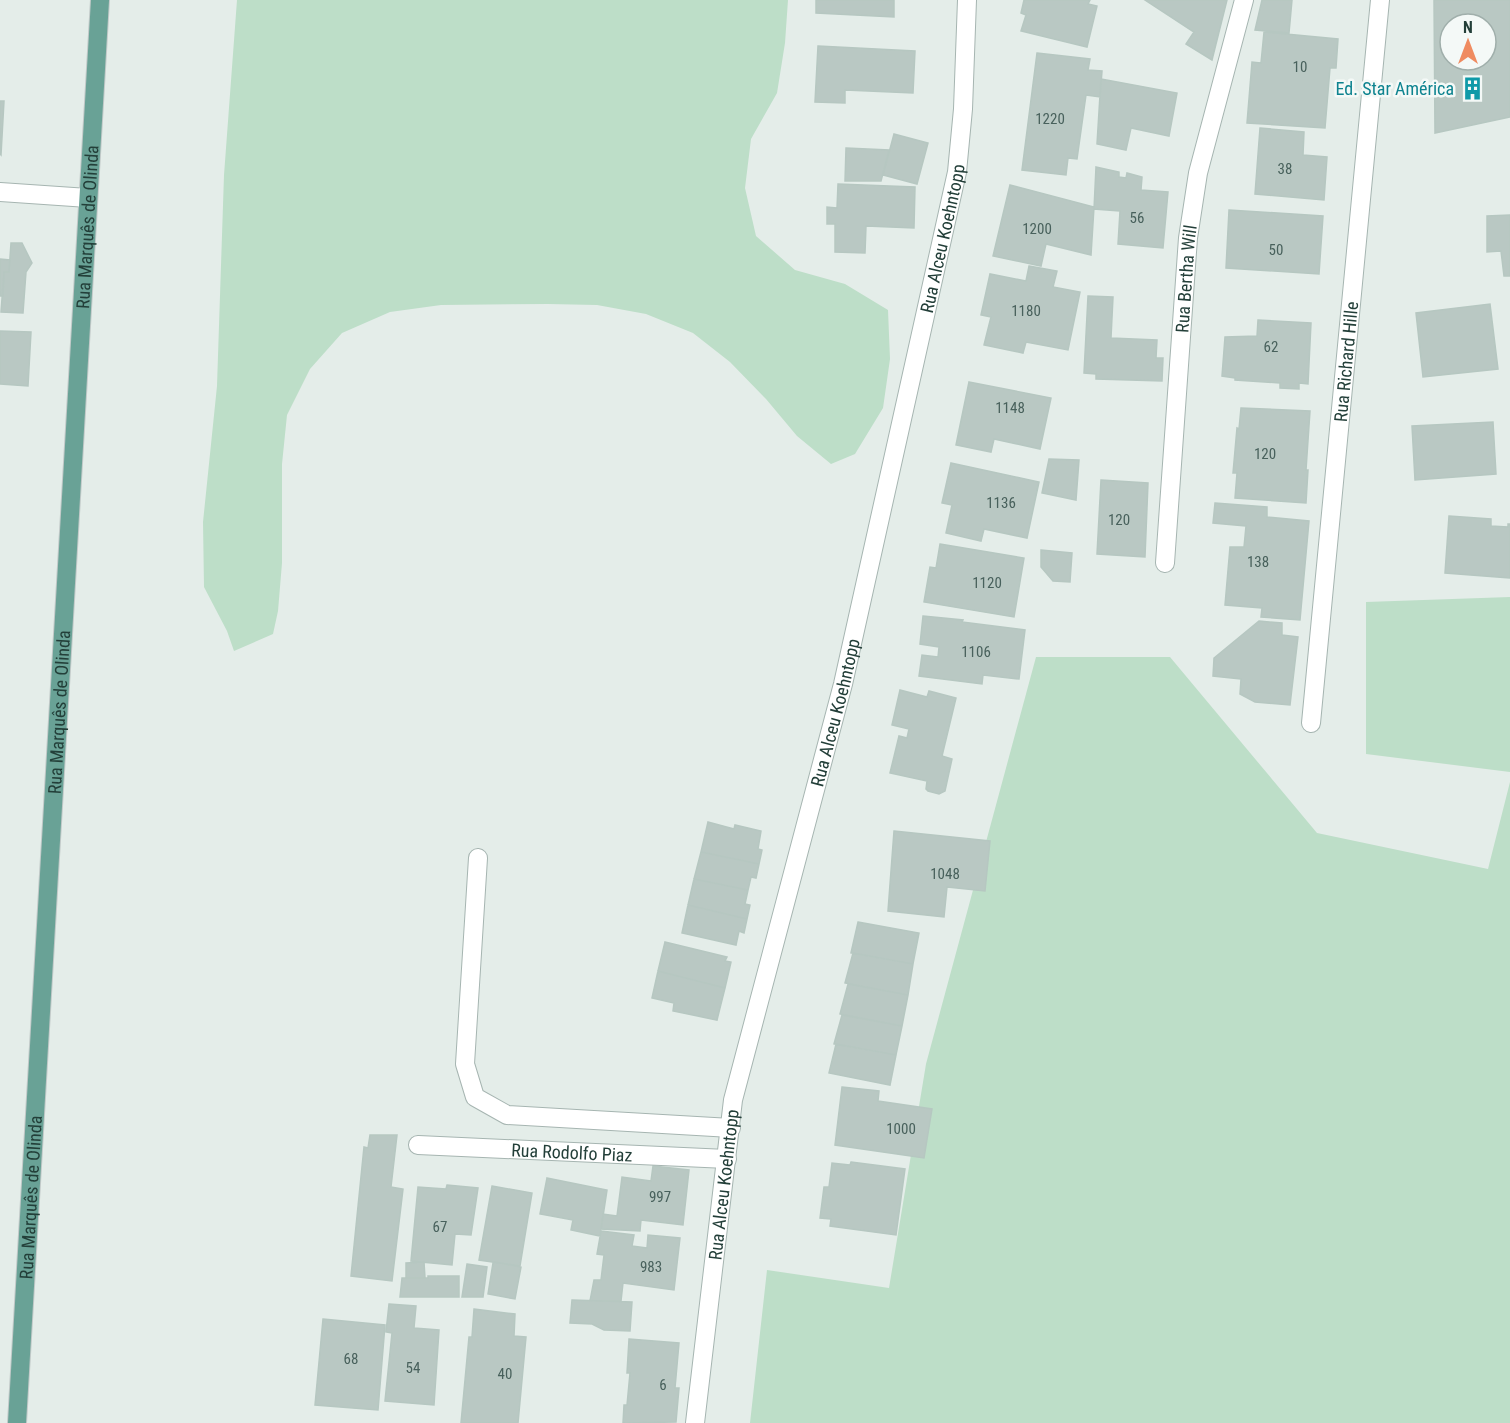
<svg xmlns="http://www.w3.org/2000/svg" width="1510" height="1423" viewBox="0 0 1510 1423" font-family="'Roboto Condensed',sans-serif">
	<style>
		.green { fill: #bddec8 }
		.building { fill: #b9c8c3; stroke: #b6c7c1; stroke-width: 1.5; fill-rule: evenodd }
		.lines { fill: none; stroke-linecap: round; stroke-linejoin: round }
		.street-casing { stroke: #a6b5b1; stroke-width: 20 }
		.primary-casing { stroke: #c1c9c8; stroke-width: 20 }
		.street { stroke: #fff; stroke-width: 18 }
		.primary { stroke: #69a296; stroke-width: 18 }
		.labels { text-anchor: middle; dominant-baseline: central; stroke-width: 5; stroke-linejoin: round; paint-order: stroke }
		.number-label { font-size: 15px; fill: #48615c }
		.culture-label { font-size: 18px; fill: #0d838f; stroke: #f4f9f7; text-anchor: end }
		.street-label { font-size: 18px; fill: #233f39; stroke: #f4f9f7 }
	</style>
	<rect width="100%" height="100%" fill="#e4ede9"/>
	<!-- green -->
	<path class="green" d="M237,0h551l-3,43 -8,50 -26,46 -6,49 11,48 39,34 50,14 43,26 2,49 -7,49 -28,46 -24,10 -34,-28 -31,-37 -36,-37 -37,-29 -47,-19 -49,-9 -49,-1 -107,1 -51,7 -48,21 -32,36 -23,46 -5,49v99l-4,48 -5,23 -39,17 -7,-20 -23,-44 -1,-65 14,-136 7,-211z
		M1510,597v175l-144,-18v-152z
		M1036,657h134l147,176 171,36 22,-87v641h-760l17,-153 122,18 37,-224z"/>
	<!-- building -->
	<path class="building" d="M816,0h78v17l-78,-4z
		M1024,0h66l-2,4 9,2 -10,41 -66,-16 5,-16 -5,-2z
		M1145,0h82l-15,60 -26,-16 8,-12z
		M1262,0h30l-3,33 -34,-3z
		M1434,0h76v117l-75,16zM1450,24h36v36h-36z
		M1264,32l74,7 -2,29h-6l-5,60 -78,-5 5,-61 9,1z
		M818,46l97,5 -2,42 -68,-3v13l-30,-1z
		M1037,53l53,6 -2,11 14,1 -2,26 -14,-2 -9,64 -9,-1 -2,17 -44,-5z
		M1101,79l76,14 -8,43 -38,-8 -5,22 -29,-6z
		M0,101h4l-3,54 -1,-1z
		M1260,128l44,4 -1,23 24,2 -3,43 -69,-6z
		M894,134l34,9 -11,41 -34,-9z
		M846,148l43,2 -8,31h-36z
		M1096,167l23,5v5l7,1 1,-5 15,4 -1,13 27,2 -5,56 -45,-4 2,-33 -26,-2z
		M838,184l77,3 -1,41 -48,-2 -1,27 -30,-1v-28h-8v-17l10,1z
		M1010,185l84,22 -3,48 -45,-11 -5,22 -48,-10z
		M1229,210l94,6 -4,58 -93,-6z
		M1510,215v61h-6l-3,-25 -14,1v-36z
		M11,243h11l10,20 -6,9 -3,41 -22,-1 3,-40h5z
		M0,259l10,1 -1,12h-5l-1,24h-3z
		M1029,266l28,5 -4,16 27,5 -12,58 -42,-8 -3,11 -39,-8 7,-28 -10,-2 9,-41 36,7z
		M1088,296l25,1 -2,41 46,2 -1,18h7l-1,23 -66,-2v-5l-12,-1z
		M1490,304l8,65 -75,8 -7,-64z
		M1258,320l53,3 -3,61 -9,-1v6l-19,-1v-5l-45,-3v-2l-13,-2 3,-39 32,-1z
		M0,331l31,1 -3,54 -28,-2z
		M969,382l82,16 -11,51 -46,-10 -3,13 -35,-7z
		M1241,408l69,3 -4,59h2l-2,33 -71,-5 2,-25h-4l4,-45 2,1z
		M1493,422l3,52 -81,6 -3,-54z
		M1049,459l30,1 -3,40 -34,-7z
		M951,463l88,19 -12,56 -43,-9 -3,12 -35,-8 6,-28 -10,-2z
		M1101,480l47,3 -3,74 -48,-3z
		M1215,503l52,4v10l42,4 -9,99 -39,-3 1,-9 -37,-3 5,-58h14l2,-21 -33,-3z
		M1449,516l42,3v7l17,1v-3h2v54l-65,-5z
		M940,544l84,14 -10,59 -90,-15 6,-35 6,1z
		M1041,550l31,3 -2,29 -17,-1 -12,-14z
		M923,616l40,4 -1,2 63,8 -6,49 -36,-4 -1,9 -63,-8 3,-21 16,2 1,-10 -19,-3z
		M1259,621l23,2v12l16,2 -8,68 -35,-3 -15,-8 1,-15 -28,-3 1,-18z
		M900,690l27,7 2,-6 27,7 -14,58 10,3 -7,32 -6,3 -11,-3 -2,-2 1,-8 -37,-8 9,-37 8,2 2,-9 -17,-4z
		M708,822l26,7 1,-4 26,6 -3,18 4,1 -3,14 -58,-12z
		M894,831l96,10 -5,50 -38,-4 -3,30 -56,-6z
		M701,852l58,12 -3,14 -5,-1 -3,13 -54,-11z
		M694,879l54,11 -3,14 5,1 -3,14 -59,-14z
		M688,905l59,14 -3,14 -5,-2 -3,14 -54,-12z
		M858,922l61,11 -6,31 -62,-11z
		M665,942l62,15 -2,4 6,1 -6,26 -67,-17z
		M853,953l60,11 -5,31 -63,-12z
		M658,971l67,17 -8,32 -44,-9 1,-8 -22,-5z
		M848,984l60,11 -6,31 -62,-12z
		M842,1015l60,11 -6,29 -62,-11z
		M836,1044l60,11 -6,30 -61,-12z
		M842,1087l37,4 -1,10 54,8 -8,49 -89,-13z
		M370,1135h27l-6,52 12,2 -11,92 -41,-5 13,-129 4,1z
		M851,1162l54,7 -9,66 -66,-9 1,-7 -11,-1 4,-31h5l3,-24 18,2z
		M653,1166l36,4 -6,55 -42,-5 -1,11 -39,-2 2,-15 14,2 5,-39 29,4z
		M547,1178l60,12 -7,46 -29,-6 2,-10 -33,-6z
		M447,1185l31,3 -7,47 -16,-1 -3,31 -41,-4 7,-74 28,2z
		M492,1186l40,7 -12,73 -41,-6z
		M601,1231l33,4 -2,11 15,2 1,-13 32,3 -6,52 -51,-7 -2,18h-31l4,-21h7l3,-25 -7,-1z
		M424,1262l1,16h-19v-15z
		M495,1262l26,5 -6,32 -27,-5 5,-31z
		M467,1264l20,3 -4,30h-21z
		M428,1276h31v21h-59l2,-19h26z
		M572,1300l60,2 -2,29 -26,-1 -12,-6 -22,-1z
		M389,1304l27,2 -2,22 25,2 -5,75 -49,-4 7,-68 -6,-1z
		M474,1309l41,5 -1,22 12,1 -8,86h-57l8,-86h3z
		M323,1319l62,6 -7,85 -63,-5z
		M629,1339l50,4 -4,45h4l-3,34 -53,1 1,-18h3l3,-32h-3z"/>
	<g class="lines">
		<defs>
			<g id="street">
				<path d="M0,192l88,6"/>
				<path id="s1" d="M1165,563l23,-325 10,-65 46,-173"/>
				<path id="s2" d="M1311,723l69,-723"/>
				<path d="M478,858l-13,206 10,33 32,18 224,13"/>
				<path id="s3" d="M418,1145l309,14"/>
				<path id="s4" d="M695,1423l38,-323 110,-416 114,-512 6,-63 4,-109"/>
			</g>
			<g id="primary">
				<path id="s5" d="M17,1423l83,-1423"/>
			</g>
		</defs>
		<!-- street casing -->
		<use href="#street" class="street-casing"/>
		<!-- primary casing -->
		<use href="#primary" class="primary-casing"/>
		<!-- street -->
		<use href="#street" class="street"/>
		<!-- primary -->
		<use href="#primary" class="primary"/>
	</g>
	<!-- icons -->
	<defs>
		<symbol id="building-bare" viewBox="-9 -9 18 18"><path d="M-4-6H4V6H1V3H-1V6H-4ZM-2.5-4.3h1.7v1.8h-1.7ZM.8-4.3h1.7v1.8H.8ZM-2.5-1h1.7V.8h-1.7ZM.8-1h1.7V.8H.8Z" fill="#0f9aa8" stroke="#f4f9f7" stroke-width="2.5" paint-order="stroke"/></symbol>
	</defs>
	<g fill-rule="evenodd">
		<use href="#building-bare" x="1456" y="72" width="33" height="33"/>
	</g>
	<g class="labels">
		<!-- number labels -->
		<g class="number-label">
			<text x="1300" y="67">10</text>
			<text x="1050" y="119">1220</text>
			<text x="1285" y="169">38</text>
			<text x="1137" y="218">56</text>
			<text x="1037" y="229">1200</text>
			<text x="1276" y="250">50</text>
			<text x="1026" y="311">1180</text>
			<text x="1271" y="347">62</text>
			<text x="1010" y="408">1148</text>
			<text x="1265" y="454">120</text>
			<text x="1001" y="503">1136</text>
			<text x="1119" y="520">120</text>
			<text x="1258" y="562">138</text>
			<text x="987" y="583">1120</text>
			<text x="976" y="652">1106</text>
			<text x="945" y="874">1048</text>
			<text x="901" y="1129">1000</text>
			<text x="660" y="1197">997</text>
			<text x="440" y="1227">67</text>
			<text x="651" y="1267">983</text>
			<text x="351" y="1359">68</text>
			<text x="413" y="1368">54</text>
			<text x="505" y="1374">40</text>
			<text x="663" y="1385">6</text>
		</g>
		<!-- culture labels -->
		<g class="culture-label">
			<text x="1454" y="88">Ed. Star América</text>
		</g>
		<!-- street labels -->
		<g class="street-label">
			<text stroke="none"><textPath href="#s5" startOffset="1198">Rua Marquês de Olinda</textPath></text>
			<text stroke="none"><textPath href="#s4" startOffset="1212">Rua Alceu Koehntopp</textPath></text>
			<text stroke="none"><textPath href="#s1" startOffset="285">Rua Bertha Will</textPath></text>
			<text stroke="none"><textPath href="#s2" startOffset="363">Rua Richard Hille</textPath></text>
			<text stroke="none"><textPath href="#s5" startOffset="712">Rua Marquês de Olinda</textPath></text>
			<text stroke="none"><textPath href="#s4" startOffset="726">Rua Alceu Koehntopp</textPath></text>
			<text stroke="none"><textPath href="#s3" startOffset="154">Rua Rodolfo Piaz</textPath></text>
			<text stroke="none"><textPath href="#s4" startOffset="240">Rua Alceu Koehntopp</textPath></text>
			<text stroke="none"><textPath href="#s5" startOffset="226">Rua Marquês de Olinda</textPath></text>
		</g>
	</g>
	<!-- north arrow -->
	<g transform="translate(1468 42)"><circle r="28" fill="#f4f9f7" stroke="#a0afab" stroke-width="1.5"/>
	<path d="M0-4.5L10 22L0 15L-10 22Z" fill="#ef8b60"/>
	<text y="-9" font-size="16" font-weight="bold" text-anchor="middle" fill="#233f39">N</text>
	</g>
</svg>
